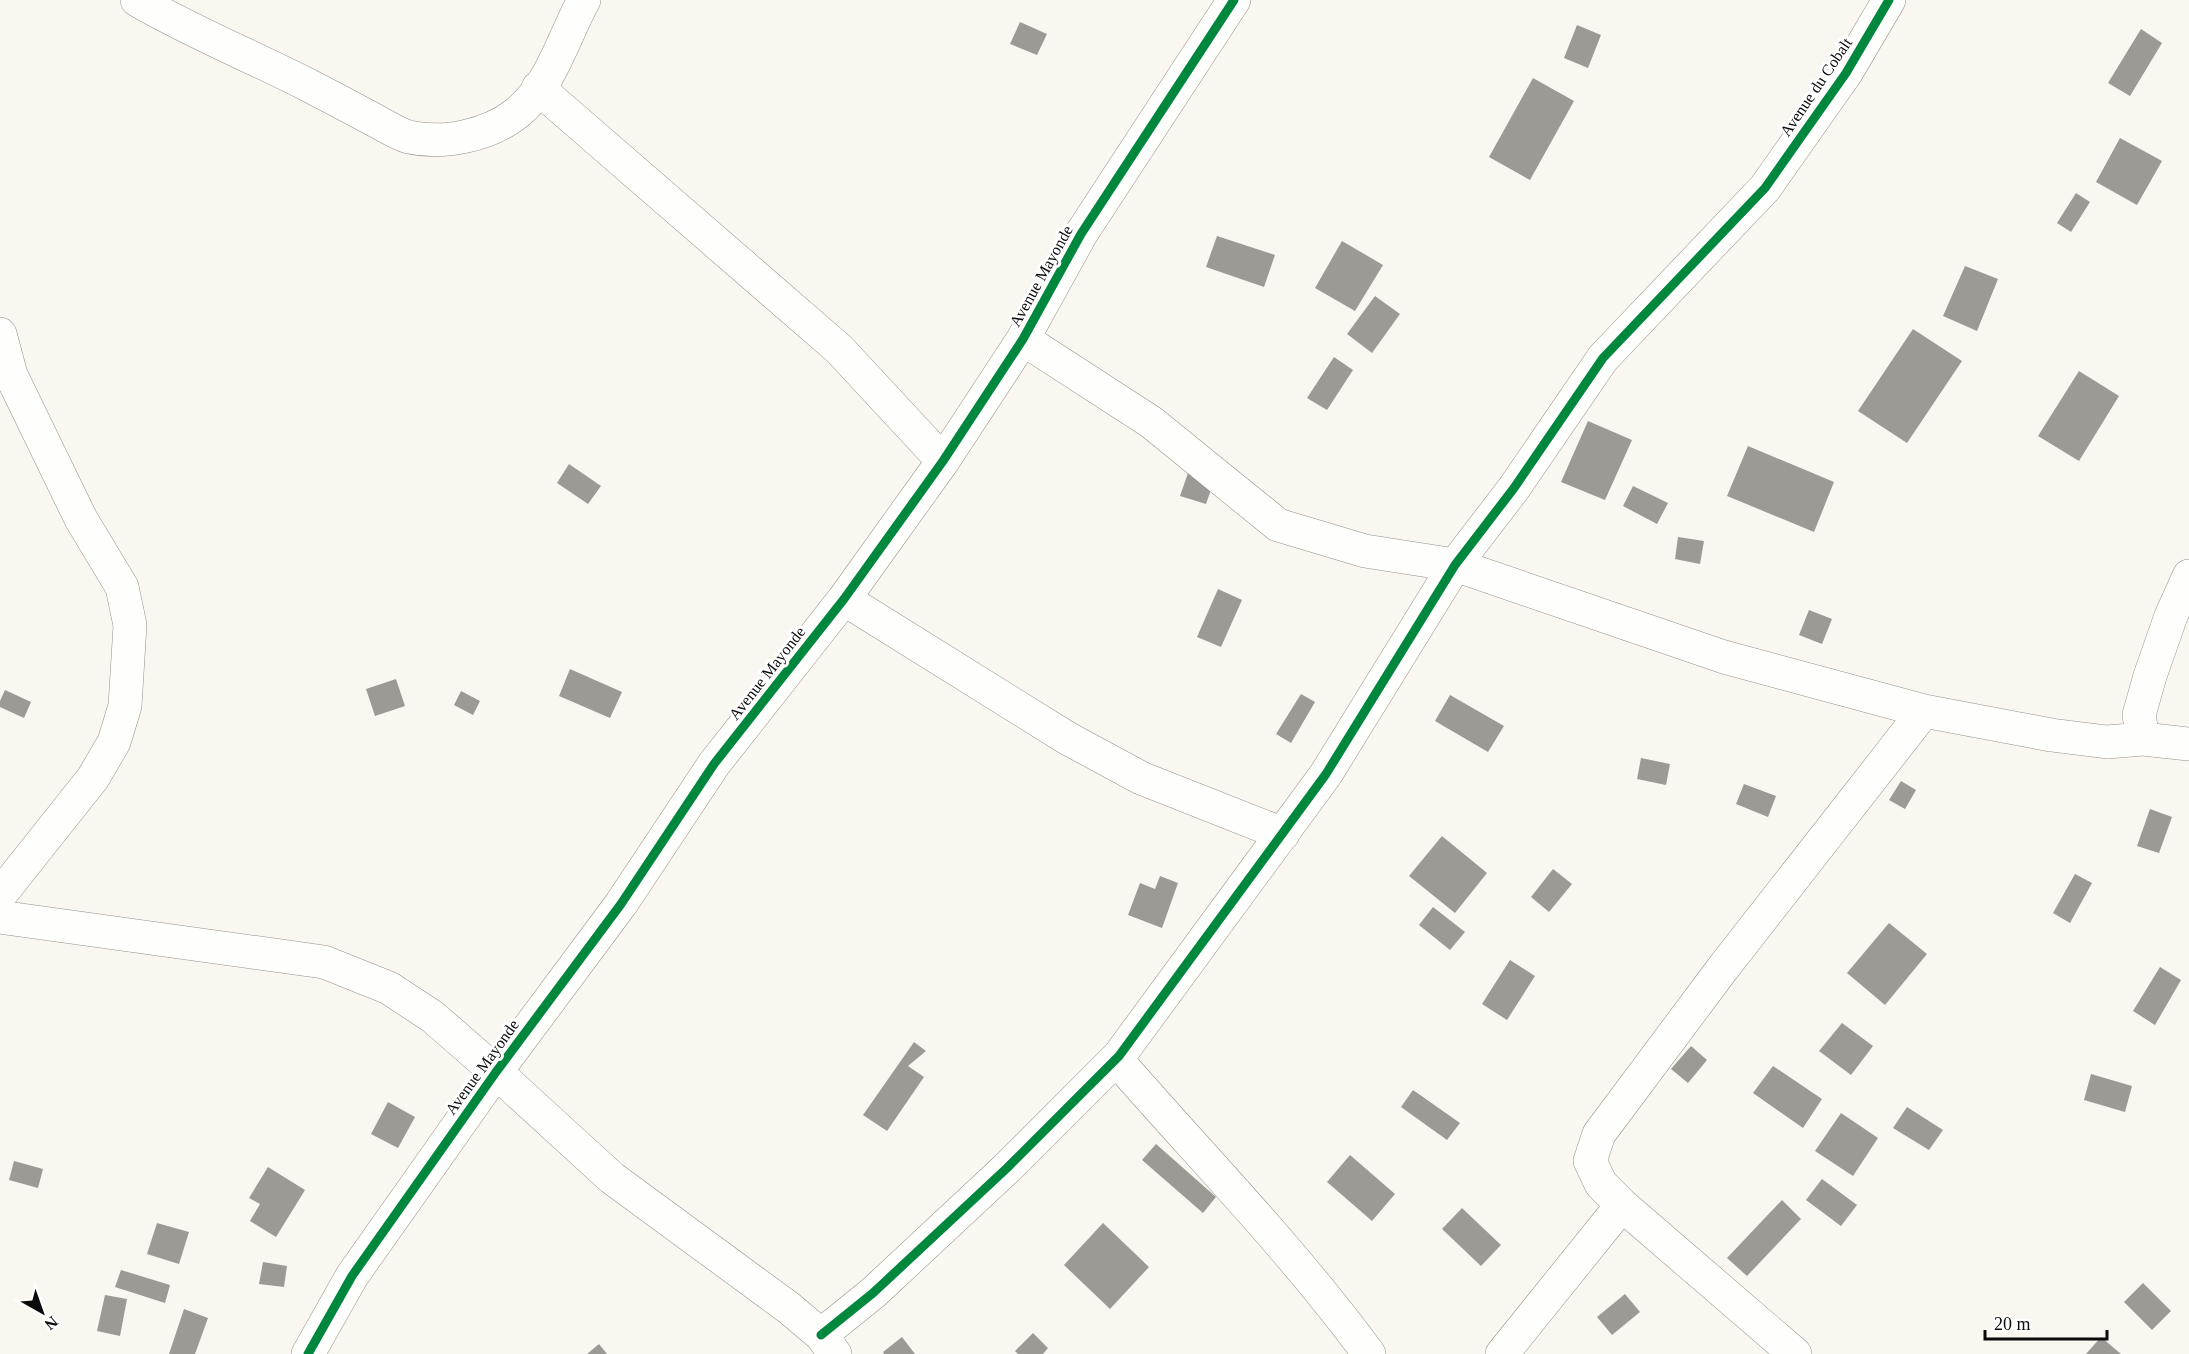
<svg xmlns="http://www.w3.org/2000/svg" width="2189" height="1354" viewBox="0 0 2189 1354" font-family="'Times New Roman',serif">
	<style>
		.building { fill: #9c9a95 }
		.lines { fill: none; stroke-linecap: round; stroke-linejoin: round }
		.minor-casing { stroke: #92918e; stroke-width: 34 }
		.minor { stroke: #fefefd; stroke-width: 33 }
		.cycleway-casing { stroke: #fff; stroke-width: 13 }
		.cycleway { stroke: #00873e; stroke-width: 9 }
		.labels { text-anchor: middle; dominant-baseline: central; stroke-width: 6; stroke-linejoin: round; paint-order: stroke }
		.street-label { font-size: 16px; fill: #0b0b0b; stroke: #fff }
	</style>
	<rect width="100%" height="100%" fill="#f9f7ef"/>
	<!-- building -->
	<path class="building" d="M1020,22l27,12 -10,21 -27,-11z
		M1577,25l24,10 -13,33 -24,-10z
		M2141,29l21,14 -32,53 -22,-13z
		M1533,78l41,23 -44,79 -41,-23z
		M2120,138l42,23 -25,44 -41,-23z
		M2076,193l14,9 -19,30 -14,-9z
		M1217,236l58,19 -11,32 -58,-20z
		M1342,241l41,24 -28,46 -40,-23z
		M1965,266l33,13 -21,52 -34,-15z
		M1375,296l25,18 -28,39 -25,-19z
		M1913,329l49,32 -55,82 -49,-32z
		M1334,357l19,13 -26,40 -20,-12z
		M2079,371l40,25 -40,65 -41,-25z
		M1588,421l44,19 -27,60 -44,-18z
		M1748,446l86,36 -20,50 -87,-36z
		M569,464l32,22 -13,18 -31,-21z
		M1188,473l26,8 -8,23 -26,-8z
		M1633,486l35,17 -11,21 -34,-18z
		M1678,537l26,4 -4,23 -25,-5z
		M1218,589l24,11 -21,47 -24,-10z
		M1809,610l23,9 -10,25 -23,-9z
		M570,669l52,23 -12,26 -51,-22z
		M396,679l9,27 -30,10 -9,-27z
		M5,690l26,12 -7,16 -24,-11v-6z
		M461,691l19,10 -7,14 -19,-10z
		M1301,694l14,8 -24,41 -15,-9z
		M1450,695l54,31 -16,26 -53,-31z
		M1641,758l29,6 -4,21 -29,-6z
		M1901,781l15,9 -11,19 -16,-9z
		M1744,784l32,12 -8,21 -32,-13z
		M2150,809l22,8 -13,36 -22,-7z
		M1442,836l45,37 -32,40 -46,-37z
		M1553,869l19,15 -23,28 -18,-15z
		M2075,874l17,9 -22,40 -17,-10z
		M1160,876l18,7 -16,45 -34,-13 12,-32 15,6z
		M1433,907l32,25 -15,18 -31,-25z
		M1889,923l38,31 -42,51 -38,-32z
		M1510,960l25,16 -28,44 -25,-16z
		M2160,967l21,13 -26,45 -22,-14z
		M1842,1023l31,23 -22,29 -32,-24z
		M914,1042l12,9 -18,15 16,11 -37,54 -24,-16z
		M1691,1046l16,14 -19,23 -17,-14z
		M1773,1066l49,33 -19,29 -50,-35z
		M2091,1074l41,12 -7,26 -41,-12z
		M1413,1090l47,33 -13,17 -46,-33z
		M388,1102l27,15 -17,31 -27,-14z
		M1907,1107l36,23 -14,20 -36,-22z
		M1841,1113l37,25 -25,38 -38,-25z
		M1156,1144l60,53 -13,16 -61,-53z
		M1350,1155l45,39 -23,27 -45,-39z
		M14,1161l29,8 -5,19 -29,-8z
		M268,1167l37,23 -29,47 -26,-16 10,-17 -11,-6z
		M1822,1179l35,26 -16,21 -35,-26z
		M1782,1200l19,19 -54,57 -20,-18z
		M1462,1208l39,37 -20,21 -39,-37z
		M157,1223l32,9 -10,32 -32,-10z
		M1103,1223l46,44 -39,42 -46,-44z
		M263,1262l24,4 -3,21 -25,-3z
		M121,1270l49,15 -5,18 -50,-16z
		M2143,1283l28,28 -19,19 -28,-28z
		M1625,1294l15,18 -28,23 -15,-18z
		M105,1295l22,4 -7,37 -23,-5z
		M184,1309l24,9 -13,36h-26z
		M1033,1333l15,15 -5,6h-25l-3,-3z
		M902,1337l13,17h-31l-1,-2z
		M2101,1337l20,17h-35z
		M599,1344l8,10h-20z"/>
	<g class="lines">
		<defs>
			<path id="minor" d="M137,0c55,32 114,56 171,85 23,12 46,24 68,36 10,5 22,13 33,16 35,8 81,-2 108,-24 34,-27 47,-77 67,-113
				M538,88l301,261 104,112
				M0,334l11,41 70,144 41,68 8,38 -5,81 -11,36 -21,36 -93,117
				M1023,339l128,83 127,103 87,26 90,14 269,92 200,54 127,24 56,7 36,-3 46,5
				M844,599l223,139 74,40 142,56
				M2143,739l-4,-24 11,-39 21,-60 18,-40
				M0,917l324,45 65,26 44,29 63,55 116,106 177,130 32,27 14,19
				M1119,1056l4,11c83,95 171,185 246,287
				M821,1335l52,-42 134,-125 112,-112 207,-282 129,-209 59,-77 89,-130 162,-170 81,-115 43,-73
				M308,1354l44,-78 144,-204 125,-168 93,-140 130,-165 99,-138 80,-122 58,-105 153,-234
				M1502,1354l120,-149
				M1795,1354l-173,-149 -21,-21 -11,-23 9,-27 124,-166 201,-257"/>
		</defs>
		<!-- minor casing -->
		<use href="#minor" class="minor-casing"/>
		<!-- minor -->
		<use href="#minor" class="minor"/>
		<defs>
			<path id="cycleway" d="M821,1335l52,-42 134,-125 112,-112 207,-282 129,-209 59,-77 89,-130 162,-170 81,-115 43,-73
				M308,1354l44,-78 144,-204 125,-168 93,-140 130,-165 99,-138 80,-122 58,-105 153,-234"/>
		</defs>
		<!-- cycleway casing -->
		<use href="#cycleway" class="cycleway-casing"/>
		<!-- cycleway -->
		<use href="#cycleway" class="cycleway"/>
	</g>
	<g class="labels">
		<!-- street labels -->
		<g class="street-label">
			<text transform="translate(1816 87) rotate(-56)">Avenue du Cobalt</text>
			<text transform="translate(1041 276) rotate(-61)">Avenue Mayonde</text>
			<text transform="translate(767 673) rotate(-52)">Avenue Mayonde</text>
			<text transform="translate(482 1067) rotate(-54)">Avenue Mayonde</text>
		</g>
	</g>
	<!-- north arrow -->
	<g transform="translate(42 1312) rotate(140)" stroke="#ffffff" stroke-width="4.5" paint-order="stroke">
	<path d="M0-4.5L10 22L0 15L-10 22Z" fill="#0b0b0b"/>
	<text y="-9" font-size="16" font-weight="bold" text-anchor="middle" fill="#0b0b0b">N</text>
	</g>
	<!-- scale -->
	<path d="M1985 1330v9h122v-9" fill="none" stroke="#0b0b0b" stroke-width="3"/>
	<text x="1994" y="1330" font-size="18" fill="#0b0b0b" stroke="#ffffff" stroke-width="4.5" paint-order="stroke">20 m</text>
</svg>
